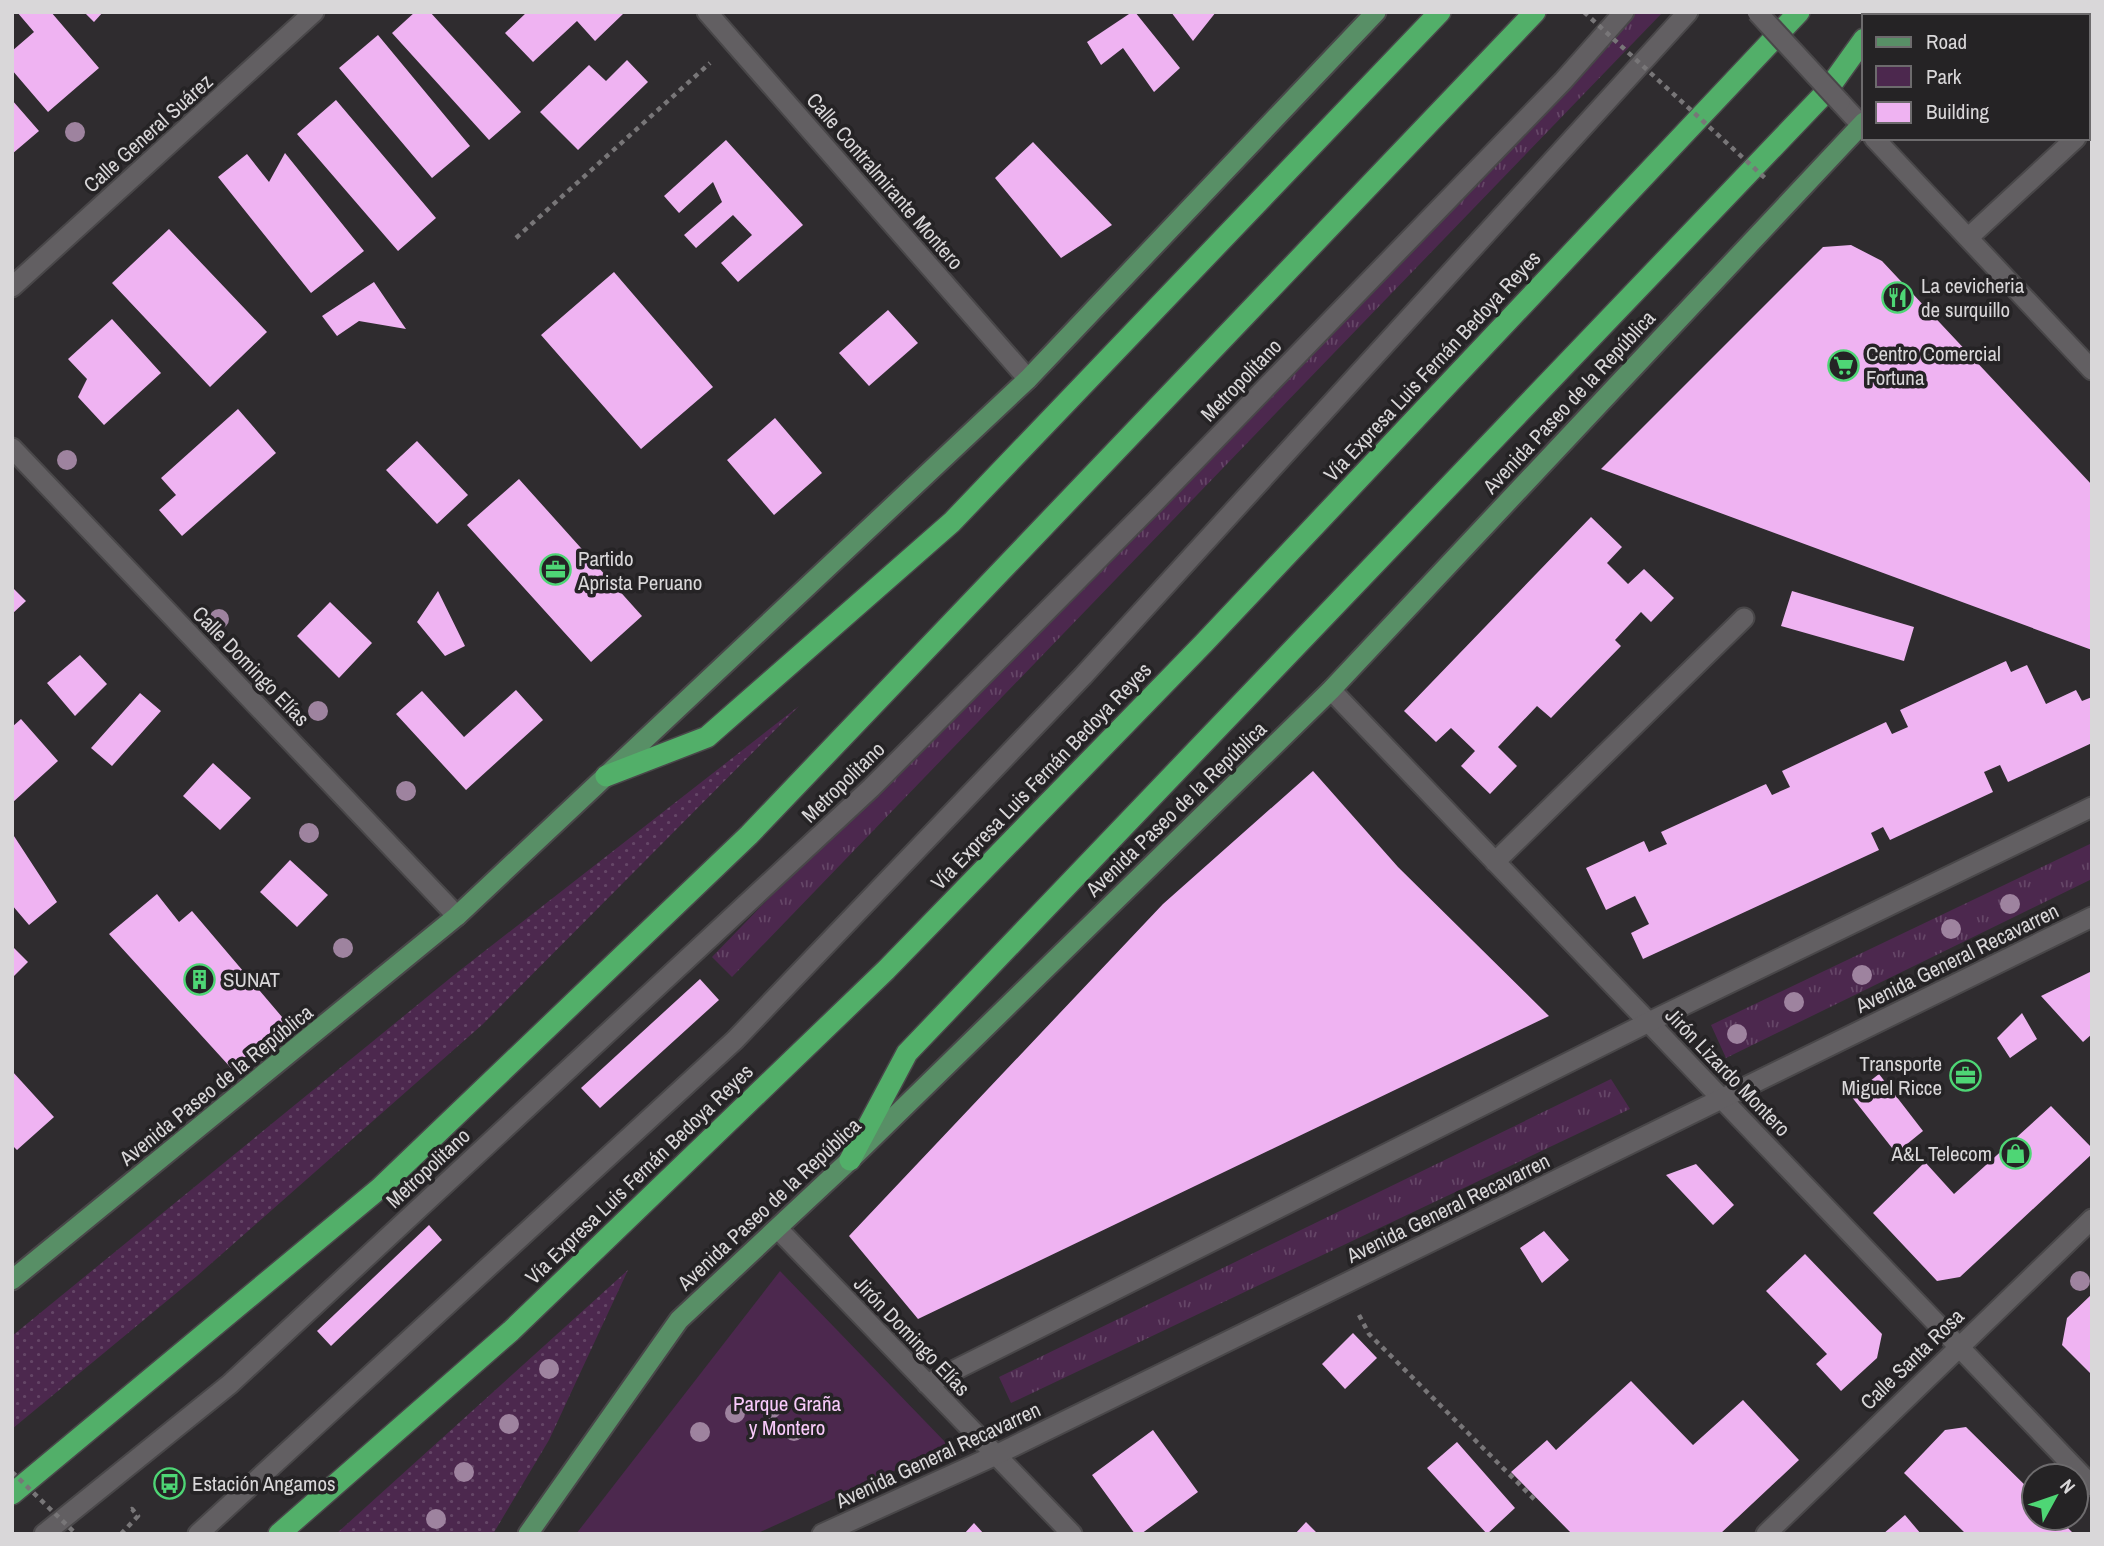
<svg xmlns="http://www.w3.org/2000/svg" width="2104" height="1546" viewBox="0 0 2104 1546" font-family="'Archivo Narrow',sans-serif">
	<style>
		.grass { fill: url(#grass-tufts) }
		.park { fill: #4c284e }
		.garden { fill: url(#garden-dots) }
		.building { fill: #efb3f2 }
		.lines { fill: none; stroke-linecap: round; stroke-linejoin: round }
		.service-casing { stroke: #494749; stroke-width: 23 }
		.minor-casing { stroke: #494749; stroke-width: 23 }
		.tertiary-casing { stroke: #494749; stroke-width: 23 }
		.primary-casing { stroke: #494749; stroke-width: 23 }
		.motorway-casing { stroke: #494749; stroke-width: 24 }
		.path { stroke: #787678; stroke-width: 4.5; stroke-dasharray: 5 5; stroke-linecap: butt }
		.service { stroke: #625f62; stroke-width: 19 }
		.minor { stroke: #625f62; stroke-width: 19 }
		.tertiary { stroke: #625f62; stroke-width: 19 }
		.primary { stroke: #588f66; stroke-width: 19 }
		.motorway { stroke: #52af69; stroke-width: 21 }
		.minor-bridge-casing { stroke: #494749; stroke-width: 23; stroke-linecap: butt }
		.path-bridge { stroke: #787678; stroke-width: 4.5; stroke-dasharray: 5 5; stroke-linecap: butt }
		.minor-bridge { stroke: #625f62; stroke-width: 19 }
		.tree { fill: #9e839f }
		.labels { text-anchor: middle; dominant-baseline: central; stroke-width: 7; stroke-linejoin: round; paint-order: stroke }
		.street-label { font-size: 21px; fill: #d9d7d9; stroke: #252325 }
		.poi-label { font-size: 21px; fill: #d9d7d9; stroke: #252325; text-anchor: start }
		.park-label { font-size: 21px; fill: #f9cafb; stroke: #252325 }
	</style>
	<defs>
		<pattern id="grass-tufts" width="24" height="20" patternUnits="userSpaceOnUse" patternTransform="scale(1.75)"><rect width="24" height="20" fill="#4c284e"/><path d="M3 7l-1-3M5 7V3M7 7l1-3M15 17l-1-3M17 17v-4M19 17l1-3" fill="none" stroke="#654667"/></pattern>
		<pattern id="garden-dots" width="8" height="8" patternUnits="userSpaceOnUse" patternTransform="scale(1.75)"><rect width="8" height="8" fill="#4c284e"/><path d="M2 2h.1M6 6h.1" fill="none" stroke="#654667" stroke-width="1.8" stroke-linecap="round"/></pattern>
	</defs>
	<rect width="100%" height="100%" fill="#2f2c2f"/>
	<!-- grass -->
	<path class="grass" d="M1628,12h35l-931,965 -20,-20z
		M2092,843v36l-366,179 -15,-33z
		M1611,1079l19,30 -619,294 -12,-26z"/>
	<!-- park -->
	<path class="park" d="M780,1271l169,175 -193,88h-180z"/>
	<!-- garden -->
	<path class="garden" d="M799,706l-316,318 -286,252 -185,153v-93l442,-361z
		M628,1270l-79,170 -56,94h-157z"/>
	<!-- building -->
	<path class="building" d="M17,12h34l48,56 -51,44 -36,-42v-19l22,-19z
		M84,12h19l-9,10z
		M415,12h15l91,100 -32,28 -97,-107z
		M527,12h94l2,2 -28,27 -18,-20 -44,41 -28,-29z
		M1132,12h3l45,56 -26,24 -31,-44 -22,17 -14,-23z
		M1171,12h45l-23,29z
		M378,35l92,111 -38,32 -93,-110z
		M627,60l21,22 -70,68 -38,-38 49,-47 17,16z
		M12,100l27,31 -27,23z
		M336,100l100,118 -38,33 -101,-117z
		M726,140l77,85 -65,57 -17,-19 31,-28 -19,-20 -37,33 -12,-13 38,-33 -9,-20 -34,31 -15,-17z
		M1033,142l79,83 -51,33 -66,-80z
		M285,153l79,98 -53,42 -93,-116 29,-23 22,28z
		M169,229l98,103 -57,55 -98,-104z
		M1851,245l31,16 210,224v165l-491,-181 222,-222z
		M614,272l99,115 -72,62 -100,-114z
		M374,282l32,47 -47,-8 -22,15 -15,-20z
		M888,310l30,33 -49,43 -30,-33z
		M112,319l49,54 -57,52 -26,-28 9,-18 -19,-20z
		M238,409l38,44 -94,83 -23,-26 17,-15 -15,-17z
		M775,418l47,55 -48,42 -47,-55z
		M417,441l51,54 -31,29 -51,-54z
		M519,479l123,137 -51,46 -124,-137z
		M1591,517l31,30 -15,16 21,21 16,-15 30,29 -23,24 -10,-10 -26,28 6,6 -70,72 -14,-12 -39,41 19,19 -27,28 -29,-28 14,-15 -24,-23 -15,14 -32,-31z
		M12,587l14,14 -14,13z
		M438,591l27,55 -20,10 -28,-34z
		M1792,591l122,36 -10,34 -123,-35z
		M330,602l42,41 -33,35 -42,-42z
		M80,655l27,29 -32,32 -28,-33z
		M2006,661l5,11 16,-7 19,39 30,-14 6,11 10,-4v46l-84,39 -8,-17 -16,7 9,20 -103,48 -7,-13 -12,6 8,17 -236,109 -12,-26 18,-9 -14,-28 -29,14 -20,-42 58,-27 5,11 18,-8 -6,-12 105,-48 6,11 18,-8 -8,-16 104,-49 6,12 16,-7 -8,-17z
		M516,690l27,30 -77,70 -70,-76 26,-23 42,46z
		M140,693l21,18 -49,55 -21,-18z
		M21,719l37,42 -46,42v-76z
		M213,763l38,35 -31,32 -37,-34z
		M1313,771l85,96 151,149 -631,303 -69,-83 314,-332z
		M12,833l45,69 -28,23 -17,-20z
		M290,860l38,35 -31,32 -37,-35z
		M157,894l22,28 13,-11 96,113 -57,44 -122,-134z
		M12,946l16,16 -16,16z
		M2092,971v63l-9,8 -42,-46z
		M700,979l19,21 -119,108 -19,-20z
		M2022,1013l15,26 -27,19 -13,-20z
		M12,1071l42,46 -37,33 -5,-5z
		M1879,1074l44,57 -27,22 -45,-57z
		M2051,1106l41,42v6l-132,123 -23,4 -64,-68 52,-51 29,32z
		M1696,1164l38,41 -21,20 -47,-50z
		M429,1225l13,15 -111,106 -14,-15z
		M1544,1231l25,29 -27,23 -22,-35z
		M1805,1254l77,80 -5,24 -36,33 -25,-27 11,-10 -61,-63z
		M2092,1294v81l-30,-30 5,-27z
		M1353,1333l24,25 -32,31 -23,-25z
		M1631,1381l62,64 50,-45 56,60 -79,74h-148l-61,-62 36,-32 9,10z
		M1966,1427l68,67v24h24l16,16h-108l-62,-61 41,-43z
		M1153,1430l45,62 -57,42h-6l-43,-59z
		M1457,1442l58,66 -28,26 -60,-66z
		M1905,1515l16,19h-38z
		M1306,1522l12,12h-23z
		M974,1523l10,11h-20z"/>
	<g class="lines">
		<defs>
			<path id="service" d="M44,1534l186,-150 641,-596 283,-285 409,-422 61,-69
				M198,1534l537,-494 348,-364 605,-664"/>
			<path id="minor" d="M707,12l321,367
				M1840,102l24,26
				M2088,127l4,-3
				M1874,138l218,232
				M1968,238l108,-100
				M12,287l302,-275
				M12,448l445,468
				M1331,690l761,796
				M1495,862l249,-244
				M996,1455l76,79
				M1766,1534l326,-315"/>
			<path id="tertiary" d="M778,1229l218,226
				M927,1384l722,-362 443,-215
				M822,1534l174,-79 1096,-538"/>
			<path id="primary" d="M1965,16l3,-4
				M12,1280l445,-364 571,-537 348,-367
				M528,1534l151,-214 171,-160 481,-470 533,-568"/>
			<path id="motorway" d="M1882,16l2,-4
				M606,776l101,-39 245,-215 488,-510
				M850,1160l57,-107 919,-961 38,-53
				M12,1494l368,-306 369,-353 786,-823
				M279,1534l232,-203 375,-361 318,-327 595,-631"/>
		</defs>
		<!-- service casing -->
		<use href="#service" class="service-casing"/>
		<!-- minor casing -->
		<use href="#minor" class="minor-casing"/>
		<!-- tertiary casing -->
		<use href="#tertiary" class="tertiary-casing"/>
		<!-- primary casing -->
		<use href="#primary" class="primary-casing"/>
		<!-- motorway casing -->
		<use href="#motorway" class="motorway-casing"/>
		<!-- path -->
		<path class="path" d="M516,238l194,-175
			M1359,1315l10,19 167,167
			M121,1534l17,-18 -6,-7 -3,1"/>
		<!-- service -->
		<use href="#service" class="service"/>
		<!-- minor -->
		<use href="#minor" class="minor"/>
		<!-- tertiary -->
		<use href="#tertiary" class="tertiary"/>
		<!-- primary -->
		<use href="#primary" class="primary"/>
		<!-- motorway -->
		<use href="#motorway" class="motorway"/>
		<defs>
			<path id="minor-bridge" d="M1757,12l83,90"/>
		</defs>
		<!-- minor-bridge casing -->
		<use href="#minor-bridge" class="minor-bridge-casing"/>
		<!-- path-bridge -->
		<path class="path-bridge" d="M1584,12l181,166
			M12,1472l64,62"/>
		<!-- minor-bridge -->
		<use href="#minor-bridge" class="minor-bridge"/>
	</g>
	<!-- trees -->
	<g class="tree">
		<circle cx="75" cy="132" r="10"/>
		<circle cx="67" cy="460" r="10"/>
		<circle cx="219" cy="619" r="10"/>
		<circle cx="318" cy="711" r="10"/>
		<circle cx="406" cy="791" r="10"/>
		<circle cx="309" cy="833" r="10"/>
		<circle cx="2010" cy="904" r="10"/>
		<circle cx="1951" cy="929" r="10"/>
		<circle cx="343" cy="948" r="10"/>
		<circle cx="1862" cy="975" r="10"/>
		<circle cx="1794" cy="1002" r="10"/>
		<circle cx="1737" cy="1034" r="10"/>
		<circle cx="2080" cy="1281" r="10"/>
		<circle cx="549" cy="1369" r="10"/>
		<circle cx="771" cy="1409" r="10"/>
		<circle cx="735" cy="1413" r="10"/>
		<circle cx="509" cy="1424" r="10"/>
		<circle cx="794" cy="1431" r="10"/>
		<circle cx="700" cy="1432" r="10"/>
		<circle cx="464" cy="1472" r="10"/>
		<circle cx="436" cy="1519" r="10"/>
	</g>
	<!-- icons -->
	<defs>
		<symbol id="restaurant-ring" viewBox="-11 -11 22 22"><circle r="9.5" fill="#252325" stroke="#4ed675" stroke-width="1.5"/><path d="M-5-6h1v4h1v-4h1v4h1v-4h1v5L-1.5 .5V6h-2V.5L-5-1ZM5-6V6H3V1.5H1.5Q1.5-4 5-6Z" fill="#4ed675"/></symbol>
		<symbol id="supermarket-ring" viewBox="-11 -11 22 22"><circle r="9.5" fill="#252325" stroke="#4ed675" stroke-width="1.5"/><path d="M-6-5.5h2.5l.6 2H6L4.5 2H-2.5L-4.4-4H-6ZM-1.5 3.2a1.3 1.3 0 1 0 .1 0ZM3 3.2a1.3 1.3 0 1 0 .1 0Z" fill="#4ed675"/></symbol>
		<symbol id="office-ring" viewBox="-11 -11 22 22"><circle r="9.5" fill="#252325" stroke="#4ed675" stroke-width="1.5"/><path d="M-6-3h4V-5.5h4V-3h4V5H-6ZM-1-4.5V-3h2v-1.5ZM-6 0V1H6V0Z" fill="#4ed675"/></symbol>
		<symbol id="building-ring" viewBox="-11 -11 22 22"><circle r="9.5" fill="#252325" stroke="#4ed675" stroke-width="1.5"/><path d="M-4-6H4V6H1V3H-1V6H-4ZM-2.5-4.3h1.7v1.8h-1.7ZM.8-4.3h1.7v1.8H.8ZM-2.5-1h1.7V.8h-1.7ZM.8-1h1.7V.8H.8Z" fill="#4ed675"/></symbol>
		<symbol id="shop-ring" viewBox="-11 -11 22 22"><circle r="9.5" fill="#252325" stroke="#4ed675" stroke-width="1.5"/><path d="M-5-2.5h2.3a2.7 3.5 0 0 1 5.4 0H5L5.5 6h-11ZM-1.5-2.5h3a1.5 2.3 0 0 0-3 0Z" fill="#4ed675"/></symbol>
		<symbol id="bus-ring" viewBox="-11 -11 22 22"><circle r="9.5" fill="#252325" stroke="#4ed675" stroke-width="1.5"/><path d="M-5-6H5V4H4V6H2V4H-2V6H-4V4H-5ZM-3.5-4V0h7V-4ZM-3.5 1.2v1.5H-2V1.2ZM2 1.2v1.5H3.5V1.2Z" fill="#4ed675"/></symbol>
	</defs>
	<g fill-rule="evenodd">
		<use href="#restaurant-ring" x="1880" y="280" width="35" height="35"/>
		<use href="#supermarket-ring" x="1826" y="348" width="35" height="35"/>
		<use href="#office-ring" x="538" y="552" width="35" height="35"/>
		<use href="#building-ring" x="182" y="962" width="35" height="35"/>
		<use href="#office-ring" x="1948" y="1058" width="35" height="35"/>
		<use href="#shop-ring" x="1998" y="1136" width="35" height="35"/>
		<use href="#bus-ring" x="152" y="1466" width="35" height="35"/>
	</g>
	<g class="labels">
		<!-- street labels -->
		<g class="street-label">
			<text transform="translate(148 133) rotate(-42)">Calle General Suárez</text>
			<text transform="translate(885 181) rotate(49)">Calle Contralmirante Montero</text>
			<text transform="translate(1432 366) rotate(-47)">Vía Expresa Luis Fernán Bedoya Reyes</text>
			<text transform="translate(1241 380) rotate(-46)">Metropolitano</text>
			<text transform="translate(1569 402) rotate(-47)">Avenida Paseo de la República</text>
			<text transform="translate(251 666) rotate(46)">Calle Domingo Elías</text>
			<text transform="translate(1041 776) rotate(-46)">Vía Expresa Luis Fernán Bedoya Reyes</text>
			<text transform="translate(843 782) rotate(-44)">Metropolitano</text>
			<text transform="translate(1176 809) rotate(-44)">Avenida Paseo de la República</text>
			<text transform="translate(1957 958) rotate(-26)">Avenida General Recavarren</text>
			<text transform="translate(1728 1072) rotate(46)">Jirón Lizardo Montero</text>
			<text transform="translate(216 1085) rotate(-39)">Avenida Paseo de la República</text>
			<text transform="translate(428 1168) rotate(-43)">Metropolitano</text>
			<text transform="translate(639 1174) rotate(-44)">Vía Expresa Luis Fernán Bedoya Reyes</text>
			<text transform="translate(769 1204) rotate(-43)">Avenida Paseo de la República</text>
			<text transform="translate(1448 1208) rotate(-26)">Avenida General Recavarren</text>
			<text transform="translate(912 1336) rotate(46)">Jirón Domingo Elías</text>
			<text transform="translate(1912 1359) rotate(-44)">Calle Santa Rosa</text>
			<text transform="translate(938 1455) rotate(-25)">Avenida General Recavarren</text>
		</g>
		<!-- poi labels -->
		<g class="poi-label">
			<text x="1921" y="285">La cevicheria<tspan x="1921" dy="24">de surquillo</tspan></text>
			<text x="1866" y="353">Centro Comercial<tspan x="1866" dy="24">Fortuna</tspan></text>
			<text x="578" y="558">Partido<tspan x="578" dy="24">Aprista Peruano</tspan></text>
			<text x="223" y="979">SUNAT</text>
			<text x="1942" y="1063" text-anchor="end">Transporte<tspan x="1942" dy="24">Miguel Ricce</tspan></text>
			<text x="1992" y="1153" text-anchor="end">A&amp;L Telecom</text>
			<text x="192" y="1483">Estación Angamos</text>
		</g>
		<!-- park labels -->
		<g class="park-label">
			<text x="787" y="1403">Parque Graña<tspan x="787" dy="24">y Montero</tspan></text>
		</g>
	</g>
	<!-- border -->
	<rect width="2104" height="1546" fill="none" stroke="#d9d7d9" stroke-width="28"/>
	<!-- legend -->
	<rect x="1862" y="14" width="228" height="126" fill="#252325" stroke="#6d6b6d" stroke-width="2"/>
	<rect x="1876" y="37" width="35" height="10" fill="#588f66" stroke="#6d6b6d" stroke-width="2"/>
	<text x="1926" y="49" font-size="21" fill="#d9d7d9">Road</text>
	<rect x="1876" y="66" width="35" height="21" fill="#4c284e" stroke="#6d6b6d" stroke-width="2"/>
	<text x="1926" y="84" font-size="21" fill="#d9d7d9">Park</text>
	<rect x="1876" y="102" width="35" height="21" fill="#efb3f2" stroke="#6d6b6d" stroke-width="2"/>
	<text x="1926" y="119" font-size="21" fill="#d9d7d9">Building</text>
	<!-- north arrow -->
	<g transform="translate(2055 1497) rotate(50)"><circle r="33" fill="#252325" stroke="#6d6b6d" stroke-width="2"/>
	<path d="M0-5L12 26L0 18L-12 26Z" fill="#4ed675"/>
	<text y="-10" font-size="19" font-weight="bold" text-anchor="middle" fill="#d9d7d9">N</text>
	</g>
</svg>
